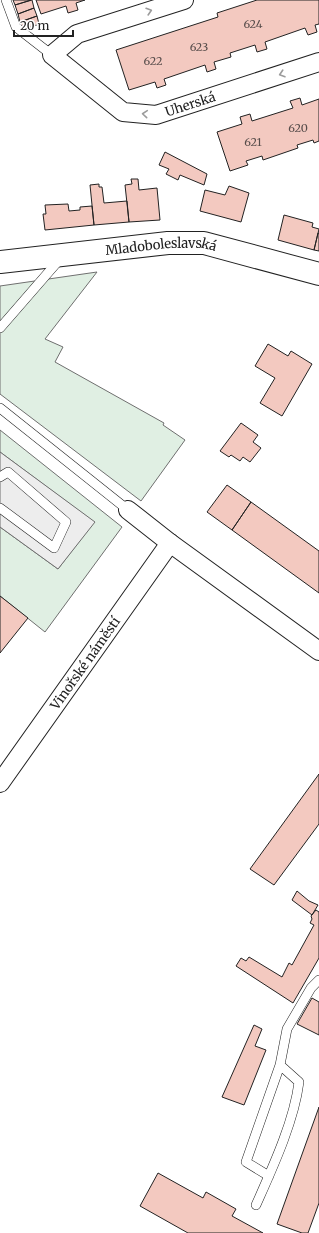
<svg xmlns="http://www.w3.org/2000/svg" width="319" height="1233" viewBox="0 0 319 1233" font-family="Merriweather,serif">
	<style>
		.green { fill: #e0efe3; stroke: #6f6f6f }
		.parking { fill: #ededed; stroke: #6f6f6f }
		.building { fill: #f3c9c0; stroke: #222 }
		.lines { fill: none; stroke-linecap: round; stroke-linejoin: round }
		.service-casing { stroke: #222; stroke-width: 10 }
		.minor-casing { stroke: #222; stroke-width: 20 }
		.secondary-casing { stroke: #222; stroke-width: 24 }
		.service { stroke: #fff; stroke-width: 9 }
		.minor { stroke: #fff; stroke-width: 18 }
		.secondary { stroke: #fff; stroke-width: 22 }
		.oneway { stroke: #9c9c9c }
		.labels { text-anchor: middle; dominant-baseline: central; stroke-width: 3; stroke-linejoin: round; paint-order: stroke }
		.number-label { font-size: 11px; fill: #564c4a }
		.street-label { font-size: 13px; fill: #222; stroke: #fff }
	</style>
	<rect width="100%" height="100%" fill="#fff"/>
	<!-- green -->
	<path class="green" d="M97,272l-52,67 18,8 -8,15 109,61 -1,2 22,15 -44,61 -141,-107v-108z
		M0,430l122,97 -77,105 -45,-36v-69l58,42 36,-47 -94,-70z"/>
	<!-- parking -->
	<path class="parking" d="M0,452l95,70 -37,47 -58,-42z"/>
	<!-- building -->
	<path class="building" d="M13,0h18l-16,5z
		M32,0l2,8 -16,6 -3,-9z
		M36,0h49l-9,3 2,7 -10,3 -2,-7 -25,8z
		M257,0h62v24l-4,1 2,7 -9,3 -3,-7 -40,14 2,7 -10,3 -2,-7 -25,8 1,4 -17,5 2,7 -9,3 -2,-7 -41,14 2,6 -9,3 -2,-6 -26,8 -13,-40 102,-33 -1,-4z
		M34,8l3,8 -17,6 -2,-8z
		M37,16l2,8 -16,6 -3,-8z
		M300,98l2,7 17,-6v42l-5,2 -1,-3 -16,5 1,3 -35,12 -1,-4 -16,5 2,4 -18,6 -13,-39 25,-8 -2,-7 10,-3 2,7 41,-13 -3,-7z
		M165,152l42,22 -3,11 -24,-10 -2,5 -12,-6 3,-5 -10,-4z
		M131,179h7l1,11 18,-2 3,32 -31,2 -4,-37 7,-1z
		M99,184v3h3l2,16 23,-2 2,21 -35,3 -4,-40z
		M229,186l20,7 -8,29 -41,-11 5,-21 20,5z
		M68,204l1,7 11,-1v-3l12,-1 2,19 -49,5 -2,-16h3l-1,-9z
		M284,215l29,8 -1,4 7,2 -5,21 -36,-10z
		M318,233h1v18l-5,-1z
		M268,344l20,12 3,-5 21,13 -30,52 -22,-13 15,-25 -20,-12z
		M241,423l17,12 -5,7 8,6 -11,14 -7,-5 -3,4 -9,-6 -2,2 -9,-6z
		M227,485l24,17 -19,28 -25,-18z
		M251,502l68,49v42l-87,-63z
		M0,596l28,22 -28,35z
		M319,774v50l-45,61 -24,-16z
		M297,891l12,10 9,4 -6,10 -20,-15z
		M316,910l3,2v46l-26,45 -57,-37 5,-8 5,3 3,-4 33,20 7,-14 3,2 22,-40 -4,-2 2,-4 -1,-3z
		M312,998l7,4v33l-22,-11z
		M254,1025l8,4 -7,17 11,4 -22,55 -22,-8z
		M319,1107v96l-11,30h-6l-25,-9z
		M158,1173l45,25 3,-6 30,17 -4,7 31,17h-75l-48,-27z"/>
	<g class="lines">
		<defs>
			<path id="service" d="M6,0l10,27 36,28
				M0,328l60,-69
				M0,408l128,102
				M0,477l8,-5 58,50 -12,26 -54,-40
				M269,1176l-23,-14 34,-97 7,-36 24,-41 8,-8
				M256,1205c16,-36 38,-83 43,-123l-19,-17"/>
			<g id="minor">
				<path id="s1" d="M184,0l-107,34 -25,21 71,57 33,3 163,-53"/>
				<path d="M128,510l42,33 149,108"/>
				<path id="s2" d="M0,783l170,-240"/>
			</g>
			<g id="secondary">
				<path id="s3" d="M0,262l168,-19h36l115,31"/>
			</g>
		</defs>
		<!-- service casing -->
		<use href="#service" class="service-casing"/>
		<!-- minor casing -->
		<use href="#minor" class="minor-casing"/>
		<!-- secondary casing -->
		<use href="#secondary" class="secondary-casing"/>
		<!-- service -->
		<use href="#service" class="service"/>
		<!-- minor -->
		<use href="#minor" class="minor"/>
		<!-- secondary -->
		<use href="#secondary" class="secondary"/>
	</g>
	<!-- one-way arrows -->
	<defs><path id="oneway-chevron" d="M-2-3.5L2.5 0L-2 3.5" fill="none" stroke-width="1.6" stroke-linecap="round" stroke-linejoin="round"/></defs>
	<g class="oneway">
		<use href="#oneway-chevron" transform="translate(149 11) rotate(-17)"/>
		<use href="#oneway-chevron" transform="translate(282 74) rotate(162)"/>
		<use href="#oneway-chevron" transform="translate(145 114) rotate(-175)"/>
	</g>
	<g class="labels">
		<!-- number labels -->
		<g class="number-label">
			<text x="253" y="24">624</text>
			<text x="199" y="47">623</text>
			<text x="153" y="61">622</text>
			<text x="298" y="128">620</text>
			<text x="253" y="142">621</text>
		</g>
		<!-- street labels -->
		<g class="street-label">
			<text stroke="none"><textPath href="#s1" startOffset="305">Uherská</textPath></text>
			<text stroke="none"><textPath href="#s3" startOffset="162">Mladoboleslavská</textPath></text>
			<text stroke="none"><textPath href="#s2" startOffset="147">Vinořské náměstí</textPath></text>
		</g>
	</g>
	<!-- scale -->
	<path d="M14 30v6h59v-6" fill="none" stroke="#222222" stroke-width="2"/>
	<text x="20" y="30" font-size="12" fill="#222222" stroke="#ffffff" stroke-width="3" paint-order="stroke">20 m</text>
</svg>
